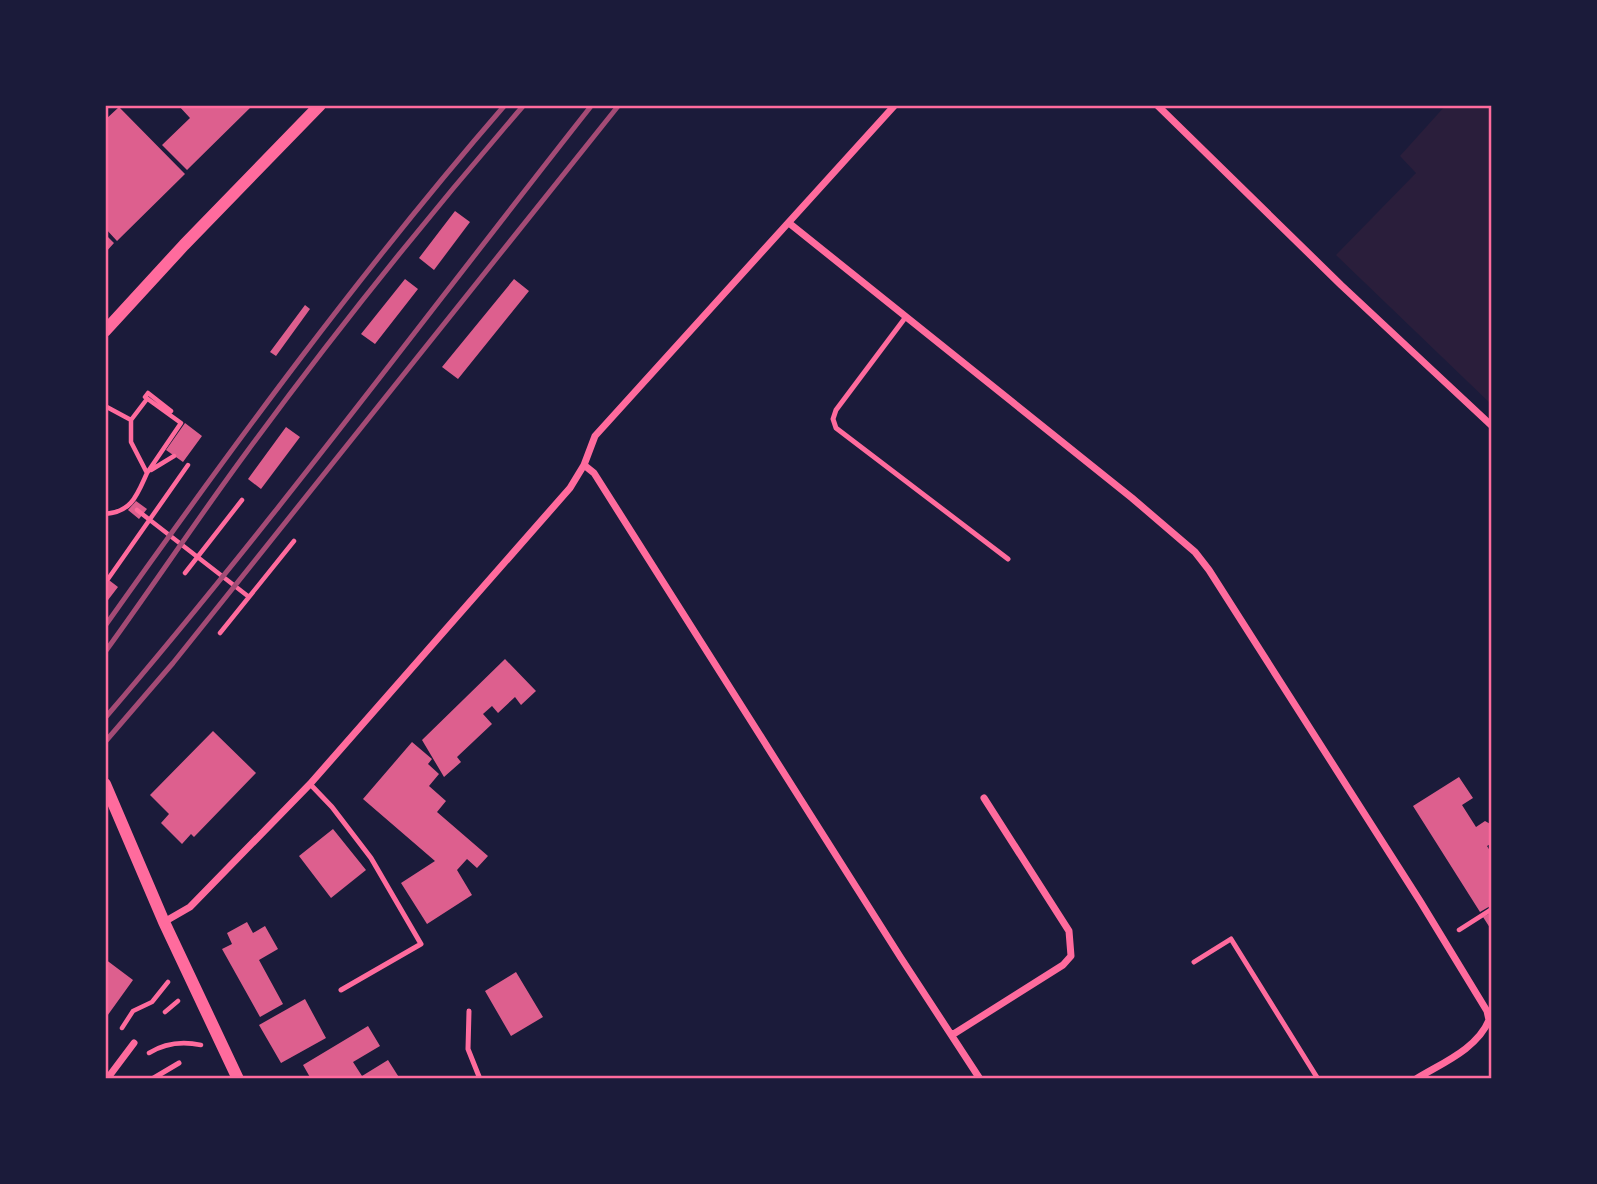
<svg xmlns="http://www.w3.org/2000/svg" width="1597" height="1184" viewBox="0 0 1597 1184" font-family="'Crimson Pro',serif">
	<style>
		.green { fill: #2a1e3b }
		.building { fill: #dd5f8e }
		.lines { fill: none; stroke-linecap: round; stroke-linejoin: round }
		.path { stroke: #ff6b9d; stroke-width: 4.5 }
		.service { stroke: #ff6b9d; stroke-width: 5 }
		.minor { stroke: #ff6b9d; stroke-width: 7 }
		.tertiary { stroke: #ff6b9d; stroke-width: 12 }
		.rail { stroke: #a44b75; stroke-width: 5 }
		.neatline { fill: none; stroke: #ff6b9d; stroke-width: 2.5 }
	</style>
	<rect width="100%" height="100%" fill="#1b1b3a"/>
	<!-- green -->
	<path class="green" d="M1446,105h46v300l-156,-150 80,-82 -16,-17z"/>
	<!-- building -->
	<path class="building" d="M178,105h75l-66,65 -25,-25 28,-27z
		M119,107l66,67 -68,67 -12,-13v-108z
		M455,211l15,11 -36,48 -15,-12z
		M105,234l9,9 -9,10z
		M405,279l13,10 -43,55 -14,-10z
		M514,279l15,12 -71,88 -16,-12z
		M305,305l5,4 -34,47 -6,-4z
		M185,423l17,13 -19,26 -17,-12z
		M286,427l14,10 -39,52 -13,-10z
		M136,501l11,8 -8,10 -11,-9z
		M105,577l13,10 -13,17z
		M505,659l31,32 -15,14 -6,-8 -17,16 -6,-7 -9,8 9,10 -35,33 4,5 -17,15 -22,-37z
		M213,731l43,42 -62,64 -3,-3 -9,10 -21,-21 8,-9 -19,-19z
		M412,742l20,17 -4,5 11,10 -10,12 17,15 -9,11 51,44 -11,12 -10,-9 -10,11 15,25 -45,29 -26,-41 34,-22 -72,-62z
		M1459,777l14,21 -11,7 14,22 9,-6 7,4v18l-5,3 5,8v51l-12,7 -67,-106z
		M333,829l33,41 -35,28 -32,-42z
		M1492,912v19l-9,-14z
		M247,922l6,11 12,-7 13,23 -19,11 24,44 -23,13 -38,-68 10,-5 -5,-11z
		M105,959l28,21 -28,39z
		M516,972l27,45 -32,19 -26,-45z
		M305,999l21,39 -45,25 -22,-38z
		M368,1026l12,20 -27,16 9,14 26,-16 12,19h-89l-8,-14z"/>
	<g class="lines">
		<!-- path -->
		<path class="path" d="M105,406l26,14v22l16,31c-10,22 -15,39 -42,41
			M131,420l16,-21
			M151,470l23,-14
			M147,473l34,-50 -36,-26 3,-4 23,18
			M137,510l112,87 -29,36
			M185,573l57,-73
			M108,579l80,-114
			M249,597l45,-56
			M1459,930l33,-21
			M165,1012l13,-11
			M122,1028l11,-17 19,-9 16,-20
			M149,1053c16,-10 33,-12 52,-8"/>
		<!-- service -->
		<path class="service" d="M905,318l-69,92 -3,9 3,9 172,131
			M310,784l22,23 39,51 50,86 -80,46
			M1194,962l37,-23 87,140
			M469,1011l-1,38 12,30
			M152,1079l27,-16"/>
		<!-- minor -->
		<path class="minor" d="M1157,105l184,180 151,141
			M789,223l343,275 63,54 14,18 211,331 67,110 2,9
			M584,465l10,8 307,485 79,121
			M164,922l26,-15 120,-123 260,-296 14,-23 11,-29 300,-331
			M952,1035l111,-70 8,-9 -2,-25 -85,-133
			M107,1079l27,-36
			M1416,1079c26,-16 61,-30 73,-59"/>
		<!-- tertiary -->
		<path class="tertiary" d="M105,331l79,-86 136,-140
			M105,784l59,138 74,157"/>
		<!-- rail -->
		<path class="rail" d="M105,626c127,-179 256,-355 400,-521
			M105,652c48,-66 93,-134 141,-199 88,-120 181,-236 278,-348
			M105,718c170,-198 325,-408 487,-613
			M105,742l68,-79 446,-558"/>
	</g>
	<!-- border -->
	<rect width="1597" height="1184" fill="none" stroke="#1b1b3a" stroke-width="214"/>
	<rect x="107" y="107" width="1383" height="970" class="neatline"/>
</svg>
